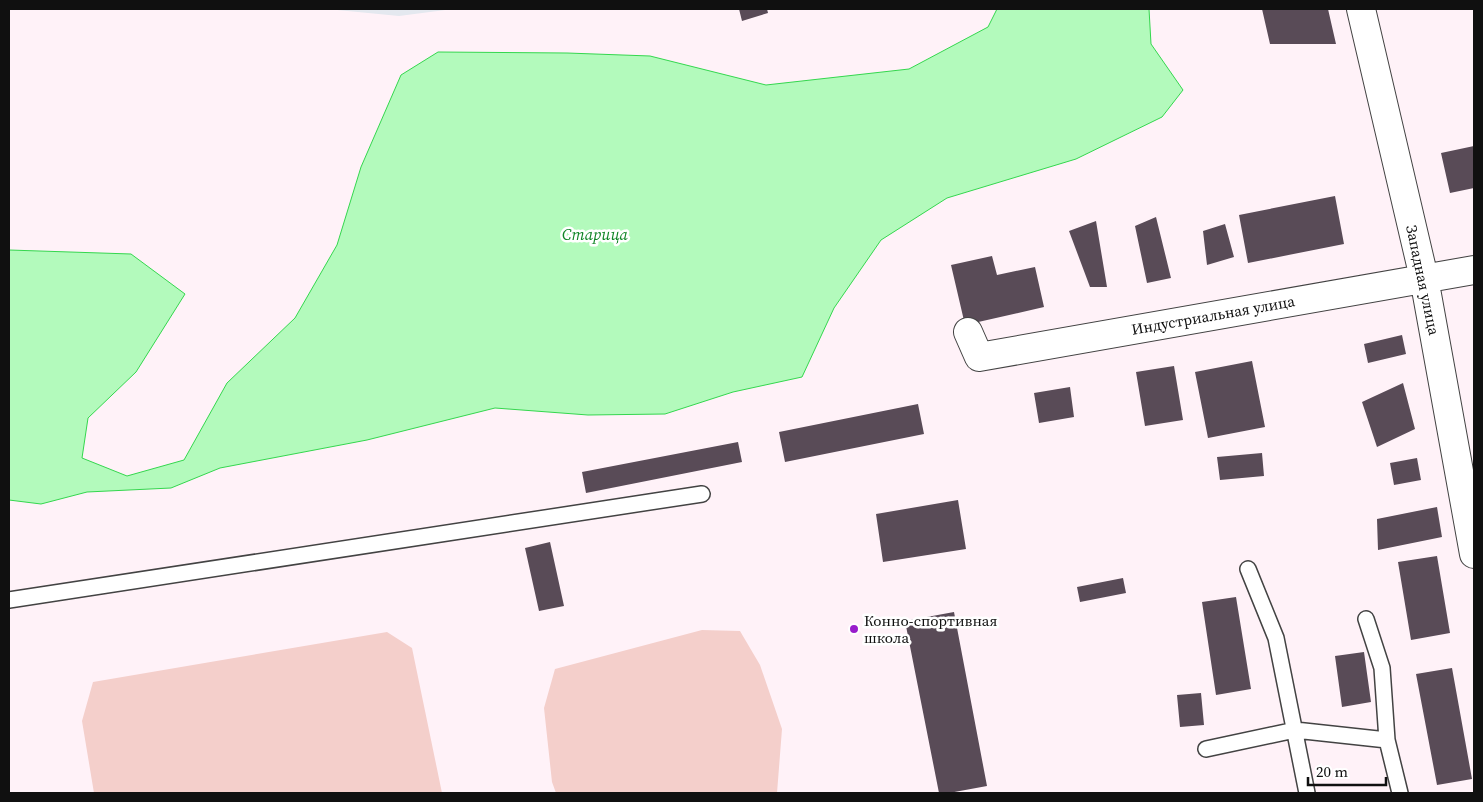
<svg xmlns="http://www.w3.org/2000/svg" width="1483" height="802" viewBox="0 0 1483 802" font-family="'Source Serif 4',serif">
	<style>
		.industrial { fill: #e4e8ef }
		.pitch { fill: #f4cfcb }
		.water { fill: #b3fabc; stroke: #34d74e }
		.building { fill: #594b57 }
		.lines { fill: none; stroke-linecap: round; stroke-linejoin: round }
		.lane-casing { stroke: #434343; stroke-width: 18 }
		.street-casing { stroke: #434343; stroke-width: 30 }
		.lane { stroke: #fff; stroke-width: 15 }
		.street { stroke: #fff; stroke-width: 28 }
		.poi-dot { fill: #991ccb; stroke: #fff; stroke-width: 2 }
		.labels { text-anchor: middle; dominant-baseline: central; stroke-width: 5; stroke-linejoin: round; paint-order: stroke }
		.street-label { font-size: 15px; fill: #101010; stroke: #fff }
		.poi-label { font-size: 15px; fill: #101010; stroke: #fff; text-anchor: start }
		.water-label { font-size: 16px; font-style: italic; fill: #0f8526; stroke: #fff }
	</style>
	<rect width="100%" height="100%" fill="#fff2f8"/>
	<!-- industrial -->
	<path class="industrial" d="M327,9h126l-54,7z"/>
	<!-- pitch -->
	<path class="pitch" d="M702,630l38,1 20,34 22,64 -5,64h-221l-4,-11 -8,-74 11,-39z
		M387,632l25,16 30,145h-348l-12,-72 11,-39z"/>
	<!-- water -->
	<path class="water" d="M997,9h152l2,35 32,46 -21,27 -86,42 -129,39 -66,42 -47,68 -32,69 -69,15 -68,22 -77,1 -93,-7 -128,32 -147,28 -49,20 -84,4 -46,12 -32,-4v-250l122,4 54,40 -49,78 -48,46 -6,40 45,18 57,-16 43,-77 68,-65 42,-73 24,-78 40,-92 37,-23 129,1 83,3 116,29 143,-16 79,-42z"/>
	<!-- building -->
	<path class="building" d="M739,9h28l1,4 -26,8z
		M1262,9h66l8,35h-66z
		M1474,146v42l-24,5 -9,-40z
		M1335,196l9,48 -96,19 -9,-48z
		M1156,217l15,61 -24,5 -12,-57z
		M1096,221l11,66h-17l-21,-56z
		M1225,224l9,33 -27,8 -4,-34z
		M992,256l5,19 38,-8 9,40 -79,18 -14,-60z
		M1402,335l4,19 -38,9 -4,-19z
		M1252,361l13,66 -57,11 -13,-66z
		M1174,366l9,54 -38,6 -9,-54z
		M1403,383l12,46 -38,18 -15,-45z
		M1070,387l4,30 -35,6 -5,-30z
		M918,404l6,30 -139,28 -6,-30z
		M738,442l4,20 -156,31 -4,-21z
		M1262,453l2,23 -44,4 -3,-23z
		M1417,458l4,22 -27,5 -4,-22z
		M958,500l8,49 -83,13 -7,-48z
		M1437,507l5,30 -64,13 -1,-31z
		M550,542l14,64 -25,5 -14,-63z
		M1437,556l13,77 -39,7 -13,-78z
		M1123,578l3,15 -46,9 -3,-15z
		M1236,597l15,92 -35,6 -14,-93z
		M954,612l33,174 -38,7h-10l-34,-172z
		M1364,652l7,50 -29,5 -7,-51z
		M1452,668l20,111 -35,6 -21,-111z
		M1201,693l3,32 -24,2 -3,-32z"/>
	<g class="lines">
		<defs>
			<path id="lane" d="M1248,569l28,69 31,155
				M9,600l693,-106
				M1366,619l16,49 5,72 13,53
				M1206,749l89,-19 92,10"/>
			<path id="street" d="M1361,9l63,269 50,276
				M968,332l11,25 495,-87"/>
		</defs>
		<!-- lane casing -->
		<use href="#lane" class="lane-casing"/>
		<!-- street casing -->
		<use href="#street" class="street-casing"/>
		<!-- lane -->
		<use href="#lane" class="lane"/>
		<!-- street -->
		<use href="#street" class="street"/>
	</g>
	<!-- markers -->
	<circle class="poi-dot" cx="854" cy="629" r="5"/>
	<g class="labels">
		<!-- street labels -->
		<g class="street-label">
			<text transform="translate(1423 280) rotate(78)">Западная улица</text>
			<text transform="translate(1213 315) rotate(-10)">Индустриальная улица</text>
		</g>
		<!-- poi labels -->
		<g class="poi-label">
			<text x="864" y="620">Конно-спортивная<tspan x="864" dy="17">школа</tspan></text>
		</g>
		<!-- water labels -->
		<g class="water-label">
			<text x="595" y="234">Старица</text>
		</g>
	</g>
	<!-- border -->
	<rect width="1483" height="802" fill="none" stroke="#101010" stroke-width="20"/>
	<!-- scale -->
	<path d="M1308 777v8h78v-8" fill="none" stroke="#101010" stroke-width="2.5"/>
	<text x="1316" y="777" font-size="15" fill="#101010" stroke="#ffffff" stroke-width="4" paint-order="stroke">20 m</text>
</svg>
